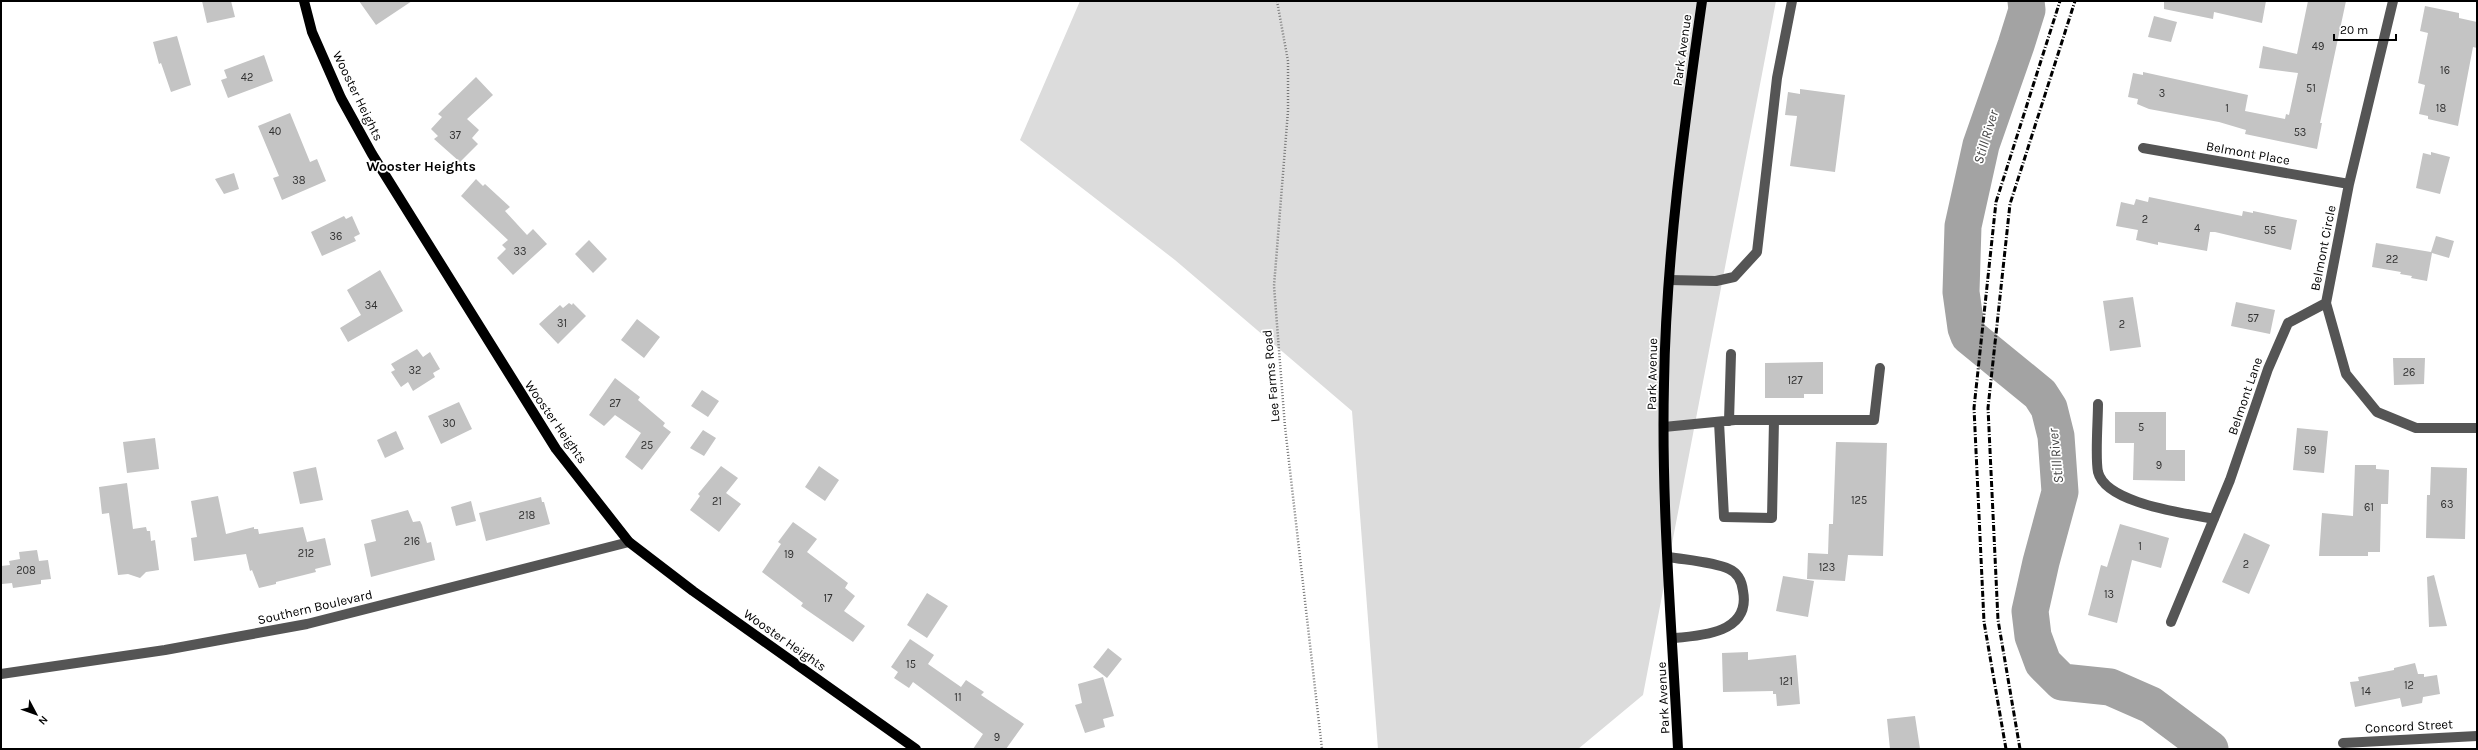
<svg xmlns="http://www.w3.org/2000/svg" width="2478" height="750" viewBox="0 0 2478 750" font-family="Karla,sans-serif">
	<style>
		.green { fill: #dcdcdc }
		.lines { fill: none; stroke-linecap: round; stroke-linejoin: round }
		.river { stroke: #a3a3a3; stroke-width: 37 }
		.building { fill: #c4c4c4 }
		.path { stroke: #777; stroke-width: 2.5; stroke-dasharray: 1 2; stroke-linecap: butt }
		.minor { stroke: #555; stroke-width: 10 }
		.major { stroke: #000; stroke-width: 10 }
		.rail { stroke: #000; stroke-width: 3; stroke-dasharray: 6 2 1 2; stroke-linecap: butt }
		.labels { text-anchor: middle; dominant-baseline: central; stroke-width: 3.5; stroke-linejoin: round; paint-order: stroke }
		.number-label { font-size: 11px; fill: #313131 }
		.street-label { font-size: 13px; fill: #000; stroke: #fff }
		.water-label { font-size: 14px; font-style: italic; fill: #444; stroke: #fff }
		.neighbourhood-label { font-size: 14px; font-weight: bold; fill: #000; stroke: #fff }
	</style>
	<rect width="100%" height="100%" fill="#fff"/>
	<!-- green -->
	<path class="green" d="M1080,1h696l-133,694 -65,54h-200l-26,-338 -177,-151 -155,-120z"/>
	<g class="lines">
		<!-- river -->
		<path class="river" d="M2026,1l1,9 -11,35 -35,100 -18,81 -2,66 5,36 3,8 71,58 9,14 7,28 4,56 -19,70 -11,49 3,25 10,27 19,19 48,5 41,18 59,44"/>
	</g>
	<!-- building -->
	<path class="building" d="M202,1h29l4,16 -28,6z
		M359,1h53l-36,24z
		M2164,1h102l-4,22 -48,-11 -1,7 -49,-10z
		M2308,1h38l-26,122h2l-5,26 -72,-15 1,-4 -27,-8 -70,-13 -12,-5 1,-5 -10,-2 5,-24 10,2v-3l105,23 -3,16 40,8 1,-5 3,1 9,-42 -39,-5 4,-22 34,8z
		M2425,6l34,7v5l18,4v26l-4,-1 -15,79 -30,-7v-3l-9,-2 6,-29 -7,-2 10,-50 -8,-2z
		M2154,16l23,6 -6,20 -23,-5z
		M177,36l14,49 -20,7 -10,-29 -2,1 -6,-22z
		M264,55l9,26 -45,17 -7,-18 6,-2 -3,-8z
		M476,77l17,18 -26,24 12,11 -7,8 6,6 -18,18 -26,-23 4,-3 -7,-7 11,-12 -4,-3z
		M1800,89l45,6 -10,77 -45,-6 7,-50 -12,-1 3,-23 12,2z
		M290,113l20,49 7,-3 9,22 -44,19 -9,-22 6,-2 -21,-50z
		M2431,152l19,5 -10,37 -24,-6 7,-35 8,2z
		M234,173l5,16 -15,5 -9,-15z
		M476,179l7,7 2,-2 25,23 -5,4 22,24 6,-6 14,15 -34,31 -16,-17 9,-9 -4,-4 6,-5 -47,-44z
		M2149,197l93,19 1,-5 10,2v-2l44,9 -6,30 -76,-18h-5l-3,19 -49,-9v3l-22,-5 2,-10 -22,-4 5,-24 13,3 2,-6 12,3z
		M344,216l2,3 6,-3 8,18 -6,3 2,4 -34,15 -11,-24z
		M2436,236l18,5 -5,17 -17,-5 -5,28 -16,-3 1,-2 -12,-2 1,-2 -29,-5 4,-24 55,9z
		M589,240l18,19 -14,14 -18,-19z
		M380,270l23,41 -55,31 -8,-14 21,-13 -14,-25z
		M2133,297l8,50 -31,4 -7,-50z
		M2236,302l39,8 -5,24 -39,-8z
		M569,303l3,2 1,-2 13,13 -28,28 -19,-20 21,-19 3,3z
		M637,319l23,18 -16,21 -23,-18z
		M417,349l6,8 7,-5 10,17 -7,4 2,4 -22,14 -5,-9 -7,5 -10,-15 4,-2 -4,-6z
		M2393,358h32l-1,26 -30,1z
		M1823,362v32h-19v4h-39v-35z
		M615,378l25,19 -2,3 27,23 -2,3 8,6 -29,38 -17,-13 16,-24 -26,-18 -11,11 -15,-11z
		M702,390l17,11 -11,16 -17,-11z
		M459,402l13,27 -31,15 -13,-28z
		M2115,412h51v38h19v31l-52,-1 1,-37h-19z
		M2297,428l31,3 -4,42 -31,-3z
		M703,430l13,8 -12,18 -14,-8z
		M396,431l8,18 -19,9 -8,-18z
		M155,438l4,31 -32,4 -4,-31z
		M1836,442l51,1 -4,113 -35,-1 -3,26 -38,-2 1,-26 20,1 1,-30h4z
		M2355,465h21v4l13,1 -1,34h-7l-1,48h-12v4h-49l3,-43 31,3z
		M721,466l17,12 -12,15 15,11 -22,28 -29,-22 10,-14 -2,-2z
		M819,466l20,14 -14,21 -20,-14z
		M316,467l7,33 -23,4 -7,-32z
		M2431,467l36,1 -2,71 -39,-1 1,-43h3z
		M127,483l6,46 13,-2 1,4h3l1,10 4,-1 4,30 -13,2 -6,6 -12,-4 -10,1 -9,-62 -7,1 -3,-27z
		M218,496l8,38 28,-7v2h4l1,5 44,-7 4,15 18,-4 6,27 -16,4 1,3 -40,10v2l-17,4 -7,-18 -2,1 -4,-17 -52,7 -3,-23 6,-1 -6,-36z
		M541,497l1,5h2l6,22 -64,17 -7,-28z
		M471,501l5,20 -20,5 -5,-19z
		M408,510l5,12 7,-1 2,4 5,18 4,-1 4,18 -64,17 -7,-33 12,-3 -5,-21z
		M793,522l24,17 -10,13 41,31 -3,5 10,8 -11,15 21,15 -12,16 -52,-36 2,-3 -41,-31 19,-28 -3,-2z
		M2120,524l49,14 -8,30 -29,-8 -15,63 -29,-8 13,-50 6,2z
		M2244,533l26,12 -21,49 -27,-12z
		M37,550l2,11 9,-1 3,19 -10,1v4l-28,4 -1,-5 -10,1 -1,-18 9,-1 -1,-4 11,-2 -1,-7z
		M2434,575l13,51 -18,1 -2,-50z
		M1783,576l31,5 -6,36 -32,-6z
		M927,593l21,13 -21,32 -20,-13z
		M910,639l24,16 -6,9 33,23 5,-7 18,12 -3,3 43,29 -18,25h-33l10,-15 -70,-52 -4,6 -15,-10 4,-6 -7,-5z
		M1108,648l14,11 -15,19 -14,-11z
		M1748,652v8l48,-5 4,49 -23,2 -1,-12h-3v-3l-50,1 -1,-39z
		M2415,663l3,11h6v3l13,-2 3,19 -17,3 -1,6 -20,4 -2,-9 -45,9 -5,-25 9,-1 -1,-4 36,-7v-2z
		M1103,677l11,39 -11,3 2,8 -20,6 -10,-28 7,-2 -4,-19z
		M1915,716l5,33h-30l-3,-30z"/>
	<g class="lines">
		<!-- path -->
		<path class="path" d="M1277,1l11,60v50l-14,175 11,141 37,322"/>
		<!-- minor -->
		<path class="minor" d="M2393,1l-44,183 -23,119 20,71 31,38 39,16h61
			M2143,148l206,36
			M1669,280l47,1 18,-4 23,-25 20,-174 15,-77
			M2098,404c0,16 -3,54 0,68 8,32 88,41 116,47
			M1729,421l2,-67
			M1719,422l5,95 48,1 2,-98
			M1664,427l71,-7h139l6,-52
			M1669,557c17,3 45,5 60,12 9,4 13,13 14,22 8,42 -42,45 -70,47
			M2171,622l59,-142 38,-111 20,-46 38,-20
			M1,674l164,-24 142,-26 322,-82
			M2343,743l134,-7"/>
		<!-- major -->
		<path class="major" d="M304,1l8,31 29,66 31,56 184,295 73,93 64,49 223,158
			M1678,749c-6,-121 -17,-245 -14,-365 2,-128 20,-256 38,-383"/>
		<!-- rail -->
		<path class="rail" d="M2006,749l-22,-127 -10,-214 22,-206 64,-201
			M2020,749l-22,-129 -10,-212 22,-204 65,-203"/>
	</g>
	<g class="labels">
		<!-- number labels -->
		<g class="number-label">
			<text x="2318" y="46">49</text>
			<text x="2445" y="70">16</text>
			<text x="247" y="77">42</text>
			<text x="2311" y="88">51</text>
			<text x="2162" y="93">3</text>
			<text x="2227" y="108">1</text>
			<text x="2441" y="108">18</text>
			<text x="275" y="131">40</text>
			<text x="2300" y="132">53</text>
			<text x="455" y="135">37</text>
			<text x="299" y="180">38</text>
			<text x="2145" y="219">2</text>
			<text x="2197" y="228">4</text>
			<text x="2270" y="230">55</text>
			<text x="336" y="236">36</text>
			<text x="520" y="251">33</text>
			<text x="2392" y="259">22</text>
			<text x="371" y="305">34</text>
			<text x="2253" y="318">57</text>
			<text x="562" y="323">31</text>
			<text x="2122" y="324">2</text>
			<text x="415" y="370">32</text>
			<text x="2409" y="372">26</text>
			<text x="1795" y="380">127</text>
			<text x="615" y="403">27</text>
			<text x="449" y="423">30</text>
			<text x="2141" y="427">5</text>
			<text x="647" y="445">25</text>
			<text x="2310" y="450">59</text>
			<text x="2159" y="465">9</text>
			<text x="1859" y="500">125</text>
			<text x="717" y="501">21</text>
			<text x="2447" y="504">63</text>
			<text x="2369" y="507">61</text>
			<text x="527" y="515">218</text>
			<text x="412" y="541">216</text>
			<text x="2140" y="546">1</text>
			<text x="306" y="553">212</text>
			<text x="789" y="554">19</text>
			<text x="2246" y="564">2</text>
			<text x="1827" y="567">123</text>
			<text x="26" y="570">208</text>
			<text x="2109" y="594">13</text>
			<text x="828" y="598">17</text>
			<text x="911" y="664">15</text>
			<text x="1786" y="681">121</text>
			<text x="2409" y="685">12</text>
			<text x="2366" y="691">14</text>
			<text x="958" y="697">11</text>
			<text x="997" y="737">9</text>
		</g>
		<!-- street labels -->
		<g class="street-label">
			<text transform="translate(1682 50) rotate(-82)">Park Avenue</text>
			<text transform="translate(358 96) rotate(64)">Wooster Heights</text>
			<text transform="translate(2248 153) rotate(10)">Belmont Place</text>
			<text transform="translate(2323 248) rotate(-79)">Belmont Circle</text>
			<text transform="translate(1652 374) rotate(-89)">Park Avenue</text>
			<text transform="translate(1271 376) rotate(-95)">Lee Farms Road</text>
			<text transform="translate(2245 396) rotate(-71)">Belmont Lane</text>
			<text transform="translate(556 422) rotate(55)">Wooster Heights</text>
			<text transform="translate(315 607) rotate(-13)">Southern Boulevard</text>
			<text transform="translate(785 640) rotate(35)">Wooster Heights</text>
			<text transform="translate(1663 698) rotate(-93)">Park Avenue</text>
			<text transform="translate(2409 726) rotate(-3)">Concord Street</text>
		</g>
		<!-- water labels -->
		<g class="water-label">
			<text transform="translate(1986 137) rotate(-73)">Still River</text>
			<text transform="translate(2056 456) rotate(-96)">Still River</text>
		</g>
		<!-- neighbourhood labels -->
		<g class="neighbourhood-label">
			<text x="421" y="166">Wooster Heights</text>
		</g>
	</g>
	<!-- border -->
	<rect width="2478" height="750" fill="none" stroke="#000000" stroke-width="4"/>
	<!-- north arrow -->
	<g transform="translate(36 714) rotate(131)" stroke="#ffffff" stroke-width="3" paint-order="stroke">
	<path d="M0-3L7 15L0 10L-7 15Z" fill="#000000"/>
	<text y="-6" font-size="11" font-weight="bold" text-anchor="middle" fill="#000000">N</text>
	</g>
	<!-- scale -->
	<path d="M2334 34v6h62v-6" fill="none" stroke="#000000" stroke-width="2"/>
	<text x="2340" y="34" font-size="12" fill="#000000" stroke="#ffffff" stroke-width="3" paint-order="stroke">20 m</text>
</svg>
